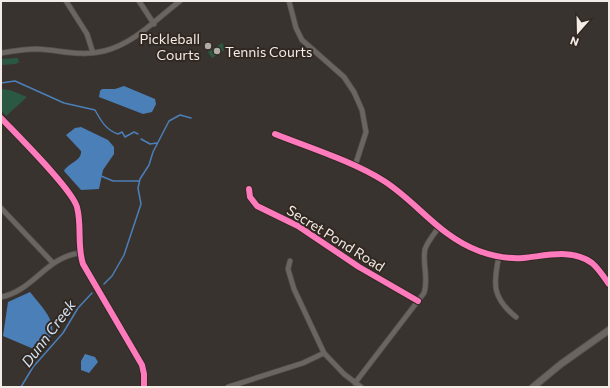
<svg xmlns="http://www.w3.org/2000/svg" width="610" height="388" viewBox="0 0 610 388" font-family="Commissioner,sans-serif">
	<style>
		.green { fill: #2a5842 }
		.water { fill: #4b7fb8 }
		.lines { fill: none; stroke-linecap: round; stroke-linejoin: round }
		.stream { stroke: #4b7fb8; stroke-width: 1.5 }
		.minor-casing { stroke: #56514e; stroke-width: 6 }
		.secondary-casing { stroke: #56514e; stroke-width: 8 }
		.minor { stroke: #6a6561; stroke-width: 4.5 }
		.secondary { stroke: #6a6561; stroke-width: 6 }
		.cycleway-casing { stroke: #322822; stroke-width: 8 }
		.cycleway { stroke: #fd7abc; stroke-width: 6 }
		.poi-dot { fill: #b1aba6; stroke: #322822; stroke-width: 1.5 }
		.labels { text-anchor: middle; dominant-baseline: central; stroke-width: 4; stroke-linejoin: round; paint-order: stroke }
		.poi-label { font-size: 14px; fill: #f2ebe6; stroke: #322822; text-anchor: end }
		.street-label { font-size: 14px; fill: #f2ebe6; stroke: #322822 }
		.water-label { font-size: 15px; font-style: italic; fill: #d2e1f2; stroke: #322822 }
	</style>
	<rect width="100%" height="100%" fill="#39332f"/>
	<!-- green -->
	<path class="green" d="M222,43l4,6 -14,9 -4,-6z
		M18,58l1,4 -3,2 -15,1v-6z
		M1,89l9,1 17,7 -21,19 -5,-6z"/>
	<!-- water -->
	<path class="water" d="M124,86l31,13 1,5 -4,8 -9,2 -44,-17 1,-6 2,-2h13z
		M81,127l27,13 6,7v7l-11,16 -4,19 -18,1 -17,-19c4,-8 18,-10 17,-20l-15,-16 9,-7z
		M30,292c16,20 38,40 6,58l-33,-14 5,-34z
		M85,354l10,3 3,5 -9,11 -8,-3v-9z"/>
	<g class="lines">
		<!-- stream -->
		<path class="stream" d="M1,83l14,-2 49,22 31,7c6,11 11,20 23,24l4,-2 3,5 9,-5 4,2
			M141,139l9,5 7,-1
			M101,176l12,5h26
			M104,284l8,-8 12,-21 17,-51 -3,-16 2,-9 9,-14 4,-13 16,-31 11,-6 11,3
			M21,387l12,-20 30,-34 15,-25 14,-15"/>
		<defs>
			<path id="minor" d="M66,1l21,33 6,19
				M139,1l15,23
				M289,1l7,27 6,12 42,37 10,15 8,18 4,22 -11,34
				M1,53c12,-2 24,-4 36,-4 23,1 44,8 67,2 30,-7 52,-32 76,-50
				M1,118c16,17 71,71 76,89 5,19 0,39 6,57l59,101 2,9v13
				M275,134c35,14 77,27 109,47 33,21 56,56 95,70 14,5 30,8 44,7 22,-2 49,-10 69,5 6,5 12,14 17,21
				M249,189l1,8 7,9 41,20 61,41 59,34
				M1,208l52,55
				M499,256c-6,28 -7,42 17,61
				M290,261l-2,8 6,20 30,64 20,21 17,13
				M1,297c32,-6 45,-40 79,-44
				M355,383l69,-90c5,-15 -2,-29 1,-44 3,-8 9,-15 14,-22
				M228,387l75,-24 21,-10"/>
			<path id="secondary" d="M533,387l28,-23 48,-34"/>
		</defs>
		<!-- minor casing -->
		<use href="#minor" class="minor-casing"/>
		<!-- secondary casing -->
		<use href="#secondary" class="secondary-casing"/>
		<!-- minor -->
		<use href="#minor" class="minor"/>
		<!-- secondary -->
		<use href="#secondary" class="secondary"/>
		<defs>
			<path id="cycleway" d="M1,118c16,17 71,71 76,89 5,19 0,39 6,57l59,101 2,9v13
				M275,134c35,14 77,27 109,47 33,21 56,56 95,70 14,5 30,8 44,7 22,-2 49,-10 69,5 6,5 12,14 17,21
				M249,189l1,8 7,9 41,20 61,41 59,34"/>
		</defs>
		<!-- cycleway casing -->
		<use href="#cycleway" class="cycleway-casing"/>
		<!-- cycleway -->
		<use href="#cycleway" class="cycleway"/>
	</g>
	<!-- markers -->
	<g class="poi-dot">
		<circle cx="208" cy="46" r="4"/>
		<circle cx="217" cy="51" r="4"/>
	</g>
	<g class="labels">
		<!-- poi labels -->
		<g class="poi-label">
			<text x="200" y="38">Pickleball<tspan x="200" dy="16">Courts</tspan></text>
			<text x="225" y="51" text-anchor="start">Tennis Courts</text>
		</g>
		<!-- street labels -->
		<g class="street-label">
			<text transform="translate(336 238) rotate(32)">Secret Pond Road</text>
		</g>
		<!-- water labels -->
		<g class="water-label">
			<text transform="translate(48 333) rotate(-53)">Dunn Creek</text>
		</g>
	</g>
	<!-- border -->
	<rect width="610" height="388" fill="none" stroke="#f2ebe6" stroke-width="4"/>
	<!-- north arrow -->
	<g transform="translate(578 32) rotate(200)" stroke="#322822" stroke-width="3" paint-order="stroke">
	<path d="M0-3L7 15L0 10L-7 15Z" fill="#f2ebe6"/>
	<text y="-6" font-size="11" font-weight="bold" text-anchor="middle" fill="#f2ebe6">N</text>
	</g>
</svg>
